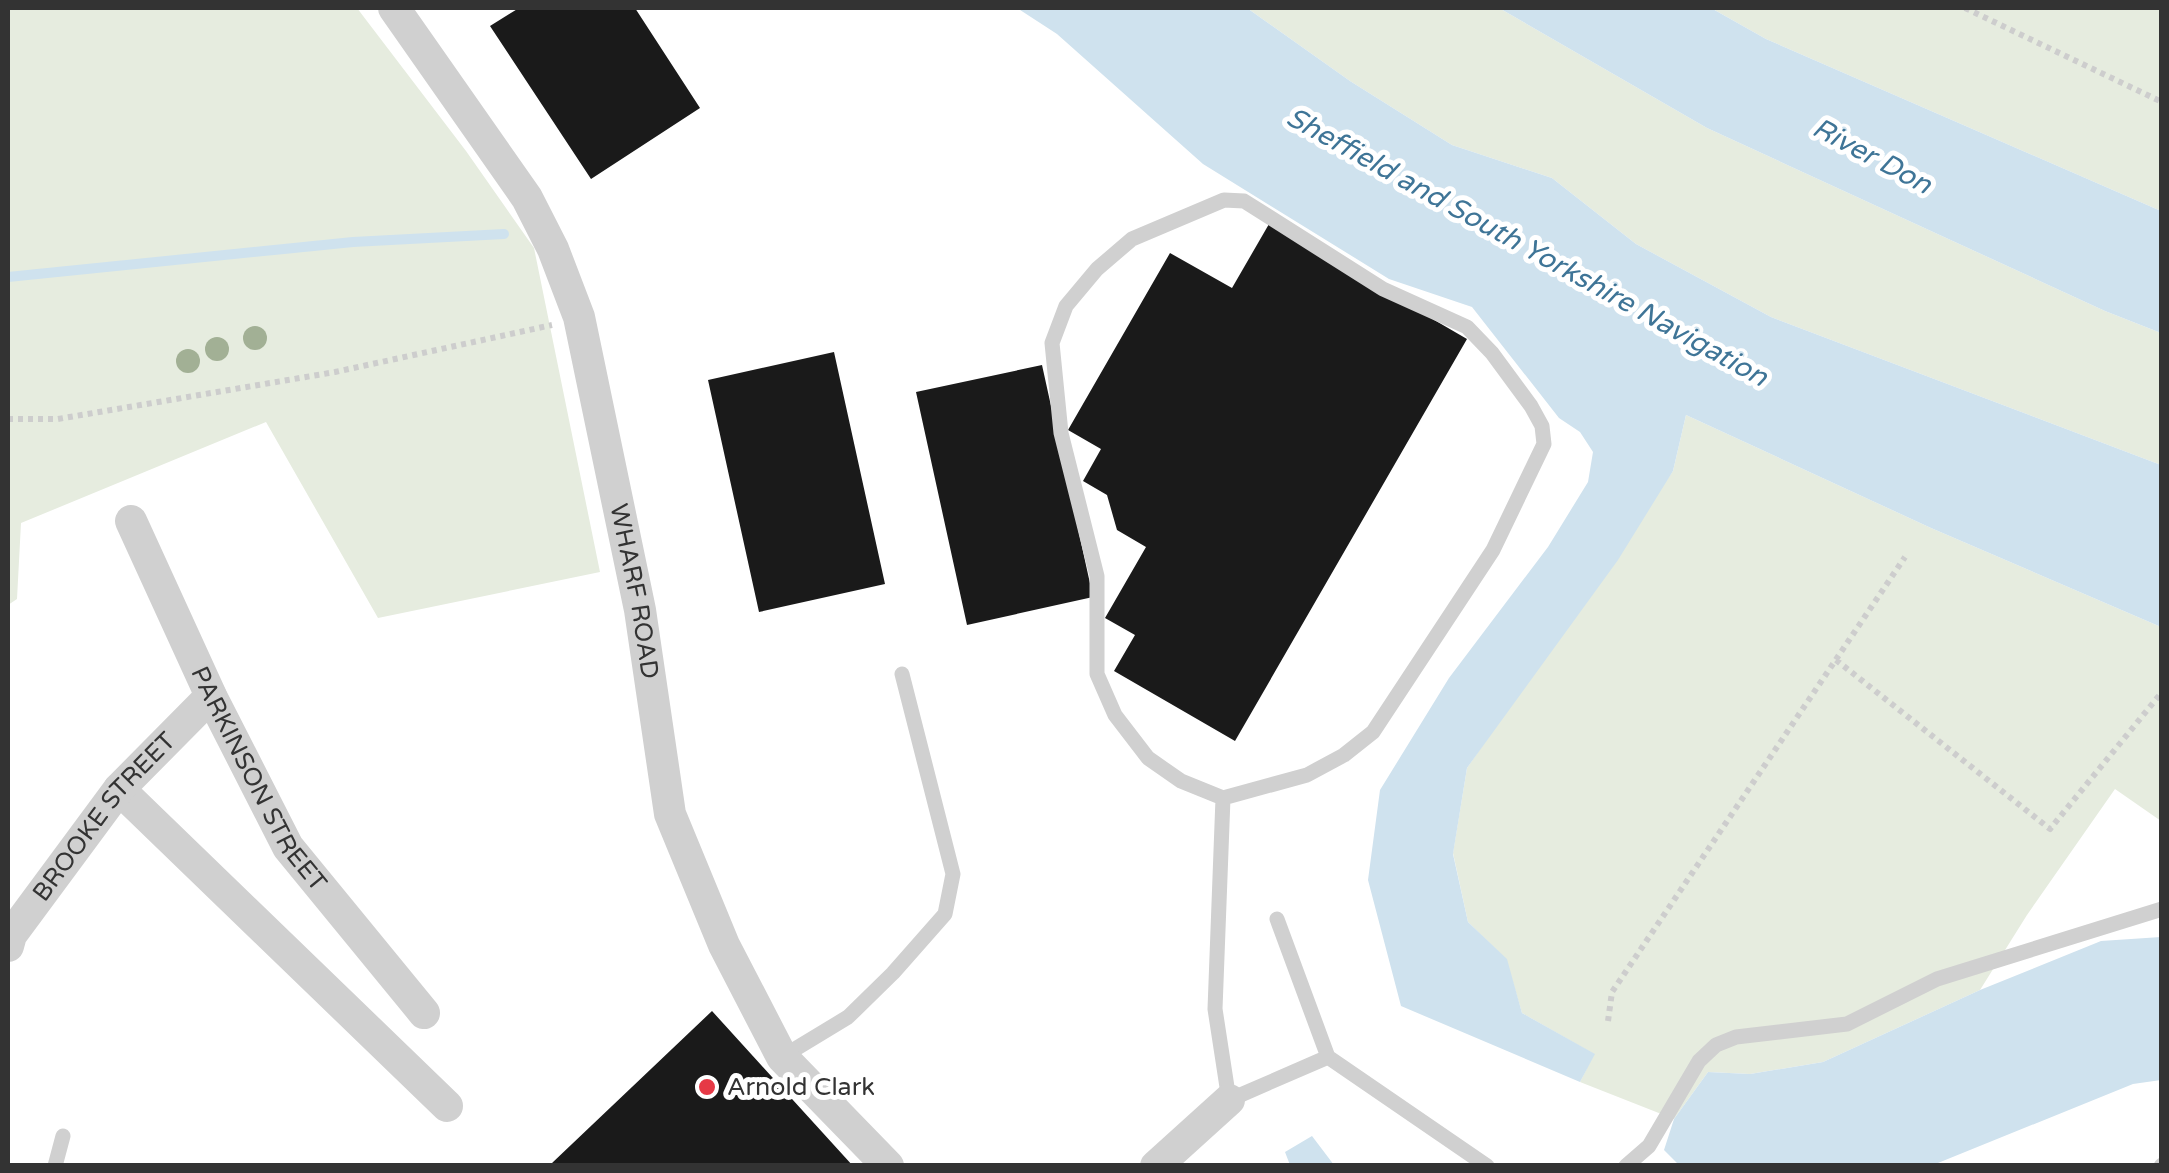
<svg xmlns="http://www.w3.org/2000/svg" width="2169" height="1173" viewBox="0 0 2169 1173" font-family="'Varela Round',sans-serif">
	<style>
		.green { fill: #e6ecdf }
		.water { fill: #cfe2ee }
		.lines { fill: none; stroke-linecap: round; stroke-linejoin: round }
		.stream { stroke: #cfe2ee; stroke-width: 10 }
		.building { fill: #1a1a1a }
		.path { stroke: #cdcdcd; stroke-width: 6; stroke-dasharray: 5 5; stroke-linecap: butt }
		.lane { stroke: #d0d0d0; stroke-width: 15 }
		.street { stroke: #d0d0d0; stroke-width: 32 }
		.tree { fill: #a2b095 }
		.poi-dot { fill: #e63946; stroke: #fff; stroke-width: 4 }
		.labels { text-anchor: middle; dominant-baseline: central; stroke-width: 10; stroke-linejoin: round; paint-order: stroke }
		.street-label { font-size: 25px; fill: #333; stroke: #fff }
		.poi-label { font-size: 25px; fill: #333; stroke: #fff; text-anchor: start }
		.water-label { font-size: 28px; font-style: italic; fill: #3f7597; stroke: #fff }
	</style>
	<rect width="100%" height="100%" fill="#fff"/>
	<!-- green -->
	<path class="green" d="M8,8h349l109,143 68,97 66,324 -222,46 -112,-196 -245,101 -4,76 -9,6z
		M1247,8h252l208,120 398,183 56,22v132l-390,-148 -135,-73 -84,-66 -100,-33 -102,-64z
		M1711,8h450v203l-395,-172z
		M1686,415l245,113 230,99v194l-46,-32 -88,126 -47,75 -157,72 -73,12 -42,-2 -34,47 -94,-37 14,-28 -72,-41 -16,-54 -38,-37 -15,-69 14,-85 206,-297z"/>
	<!-- water -->
	<path class="water" d="M1017,8h230l103,73 102,64 100,33 84,66 135,73 390,148v162l-230,-99 -245,-113 -13,56 -55,89 -151,208 -14,86 15,68 39,37 15,54 73,41 -15,28 -179,-76 -33,-126 12,-90 69,-112 99,-131 40,-65 5,-30 -13,-20 -21,-14 -87,-111 -83,-28 -186,-115 -146,-130z
		M1499,8h212l55,31 395,172v122l-56,-22 -398,-183z
		M2161,937v143l-28,4 -200,81h-254l-15,-15 10,-31 34,-47 42,2 73,-12 157,-72 121,-49z
		M1312,1136l22,29h-44l-5,-13z"/>
	<g class="lines">
		<!-- stream -->
		<path class="stream" d="M8,277l345,-35 151,-8"/>
	</g>
	<!-- building -->
	<path class="building" d="M519,8h116l65,100 -109,71 -101,-153z
		M1269,224l198,115 -232,402 -121,-70 21,-36 -30,-17 41,-71 -29,-17 -10,-35 -24,-14 18,-32 -33,-19 102,-177 62,35z
		M834,352l51,232 -126,28 -51,-232z
		M1042,365l51,232 -126,28 -51,-233z
		M712,1011l141,155h-299l-2,-3z"/>
	<g class="lines">
		<!-- path -->
		<path class="path" d="M1965,8l197,94
			M8,419h50l277,-47 217,-47
			M1836,660l214,169 112,-137
			M1608,1021l4,-29 293,-435"/>
		<!-- lane -->
		<path class="lane" d="M1223,798l-42,-17 -33,-23 -33,-43 -18,-41v-98l-36,-143 -9,-90 14,-37 31,-37 35,-30 92,-39 20,1 139,88 84,38 25,26 39,53 11,20 2,18 -51,106 -120,182 -29,23 -37,20 -84,23 -8,211 14,91 99,-43 159,109
			M1277,919l51,138
			M782,1057l66,-40 45,-44 52,-59 8,-40 -51,-200
			M55,1166l8,-30
			M1626,1166l23,-20 50,-85 17,-16 20,-8 111,-13 90,-45 225,-70
			M2161,1166l1,-1"/>
		<!-- street -->
		<g class="street">
			<path id="s1" d="M394,8l133,190 26,51 26,68 61,293 30,204 54,131 58,112 106,109"/>
			<path id="s2" d="M131,521l80,175 77,151 136,166"/>
			<path d="M119,789l328,317"/>
			<path id="s3" d="M8,946l3,-11 108,-146 92,-93"/>
			<path d="M1156,1166l73,-66"/>
		</g>
	</g>
	<!-- trees -->
	<g class="tree">
		<circle cx="255" cy="338" r="12"/>
		<circle cx="217" cy="349" r="12"/>
		<circle cx="188" cy="361" r="12"/>
	</g>
	<!-- markers -->
	<circle class="poi-dot" cx="707" cy="1087" r="10"/>
	<g class="labels">
		<!-- street labels -->
		<g class="street-label">
			<text stroke="none"><textPath href="#s1" startOffset="642">WHARF ROAD</textPath></text>
			<text stroke="none"><textPath href="#s2" startOffset="288">PARKINSON STREET</textPath></text>
			<text stroke="none"><textPath href="#s3" startOffset="162">BROOKE STREET</textPath></text>
		</g>
		<!-- poi labels -->
		<g class="poi-label">
			<text x="727" y="1087">Arnold Clark</text>
		</g>
		<!-- water labels -->
		<g class="water-label">
			<text transform="translate(1872 156) rotate(28)">River Don</text>
			<text transform="translate(1527 247) rotate(29)">Sheffield and South Yorkshire Navigation</text>
		</g>
	</g>
	<!-- border -->
	<rect width="2169" height="1173" fill="none" stroke="#333333" stroke-width="20"/>
</svg>
